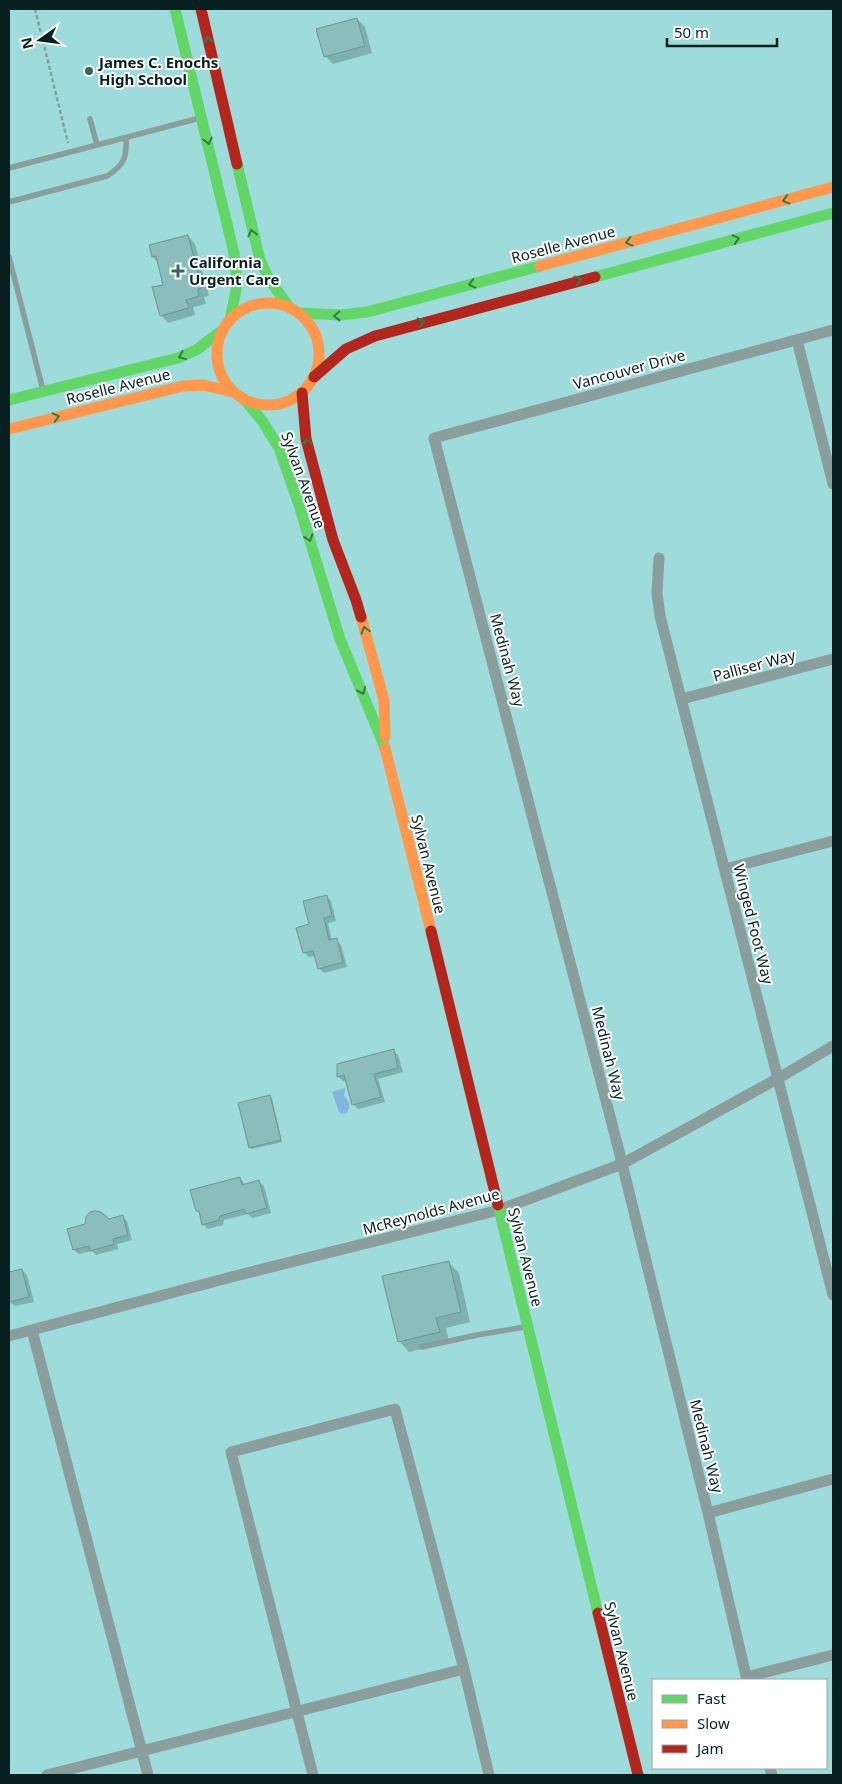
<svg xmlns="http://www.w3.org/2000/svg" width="842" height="1784" viewBox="0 0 842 1784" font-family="'Noto Sans',sans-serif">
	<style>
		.water { fill: #82b6dc }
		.shadow { fill: #0003 }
		.building { fill: #8abdbc; stroke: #689796 }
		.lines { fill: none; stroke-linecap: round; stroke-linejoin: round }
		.path { stroke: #81a09e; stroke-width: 2.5; stroke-dasharray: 4 2.5; stroke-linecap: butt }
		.lane { stroke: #899e9d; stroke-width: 5.5 }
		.street { stroke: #899e9d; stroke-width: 11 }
		.fast { stroke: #63d668; stroke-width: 11 }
		.slow { stroke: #ff974d; stroke-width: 11 }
		.jam { stroke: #b3261e; stroke-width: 11 }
		.oneway { stroke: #347b44 }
		.poi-dot { fill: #3b6261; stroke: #fff; stroke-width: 2 }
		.labels { text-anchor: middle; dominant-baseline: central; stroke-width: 4; stroke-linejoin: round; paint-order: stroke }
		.poi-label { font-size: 15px; font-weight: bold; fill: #062020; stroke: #fff; text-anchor: start }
		.street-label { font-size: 15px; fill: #062020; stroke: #fff }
	</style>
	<rect width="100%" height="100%" fill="#9ddcda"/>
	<!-- water -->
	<path class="water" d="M345,1088l-1,8c6,6 6,10 3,17l-5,1 -3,-2 -7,-20z"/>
	<!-- shadow -->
	<path class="shadow" d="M357,19l8,8 7,26 -39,11 -8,-8z
		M188,236l7,8 14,52 -5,1 2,7 -13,3 2,8 -27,8 -7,-8 4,-30 -7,-23 -5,-5 -3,-11z
		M326,896l5,5 5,20 -8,2 4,18 4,-1 5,5 6,22 -23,6 -5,-5 -4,-12 -6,1 -5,-5 7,-27z
		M393,1051l5,4 5,17 -25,7 7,23 -27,7 -5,-5 -6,-24 -4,1 -5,-5z
		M270,1096l2,2 10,44 -30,7 -2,-2z
		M240,1178l5,7 14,-3 5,4 7,27 -19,5 -4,-4 -24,6 -1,5 -15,4 -5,-5 -2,-9 -4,-4z
		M122,1216l5,5 5,19 -15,4 1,5 -22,6 -4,-4 -13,3 -5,-4z
		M448,1262l11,11 11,49 -24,6 3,14 -40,10 -10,-11z
		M22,1270l5,5 7,27 -19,4 -6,-5v-28z"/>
	<!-- building -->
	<path class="building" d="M357,18l8,28 -41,11 -8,-28z
		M188,235l14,53 -4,1 1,7 -13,4 3,8 -29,8 -8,-29 11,-2 -7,-29 -4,1 -3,-12z
		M327,895l5,21 -8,2 5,22 8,-2 6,24 -25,7 -5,-18 -10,2 -7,-25 13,-4 -6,-23z
		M394,1049l4,19 -24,6 7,23 -29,8 -8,-30 -7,2v-13z
		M270,1095l11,45 -32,8 -11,-45z
		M240,1177l2,8 17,-5 8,28 -21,6 -2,-5 -24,7 -1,4 -17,5 -3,-14h-3l-6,-21z
		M95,1211l6,1 8,7 14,-4 5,20 -15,4 1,5 -24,7 -1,-5 -16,4 -6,-21 18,-5 1,-8 4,-4z
		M449,1261l12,51 -25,6 4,14 -42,10 -16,-66z
		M22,1269l7,28 -20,5v-30z"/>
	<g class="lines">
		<!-- path -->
		<path class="path" d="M35,9l33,134"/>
		<!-- lane -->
		<path class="lane" d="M90,119l7,26 103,-27
			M9,168l88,-23
			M9,202l98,-26c17,-11 20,-18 19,-38
			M9,257l34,133
			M422,1347l55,-12 48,-8"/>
		<!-- street -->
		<path class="street" d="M797,340l36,144
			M659,558l-2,35 3,23c59,226 114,453 173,679
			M682,699l151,-40
			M725,869l108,-28
			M32,1330l116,445
			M9,1336l230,-61 260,-65 123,-46 155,-85 56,-33
			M708,1513l125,-34
			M464,1669l25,106
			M746,1677l87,-22
			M747,1680l-39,-167 -90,-366 -184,-709 399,-108
			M770,1768l2,7
			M47,1775l417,-106 -69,-260 -164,43 82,323"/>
		<!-- fast -->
		<path class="fast" d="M175,9l59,244 3,32 -7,35
			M237,164l23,96 10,21 19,26
			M595,277l238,-64
			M299,313l42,2 26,-3 173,-46
			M9,400l169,-42 18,-8 27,-20
			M245,400l18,22 16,26 20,57 41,134 45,109
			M498,1205l100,408"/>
		<!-- slow -->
		<path class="slow" d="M540,266l293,-79
			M217 354a51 51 0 1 1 102 0a51 51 0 1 1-102 0Z
			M9,429l174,-43 20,-1 31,7
			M361,617l23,83 1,37
			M385,748l46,183"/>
		<!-- jam -->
		<path class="jam" d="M201,9l36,155
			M314,377l32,-28 29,-13 220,-59
			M302,393l4,46 27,101 23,60 5,17
			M431,931l67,274
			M598,1613l40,162"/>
	</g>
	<!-- one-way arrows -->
	<defs><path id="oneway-chevron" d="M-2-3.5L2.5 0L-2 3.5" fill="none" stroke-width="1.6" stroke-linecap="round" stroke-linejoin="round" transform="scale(1.25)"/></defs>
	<g class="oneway">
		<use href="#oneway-chevron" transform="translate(208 40) rotate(-103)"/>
		<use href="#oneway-chevron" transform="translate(208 141) rotate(77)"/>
		<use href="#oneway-chevron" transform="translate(786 200) rotate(165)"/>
		<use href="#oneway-chevron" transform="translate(252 233) rotate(-104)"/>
		<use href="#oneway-chevron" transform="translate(736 239) rotate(-15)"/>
		<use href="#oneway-chevron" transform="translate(629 242) rotate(165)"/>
		<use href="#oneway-chevron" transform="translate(578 280) rotate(-15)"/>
		<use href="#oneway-chevron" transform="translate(472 284) rotate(165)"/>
		<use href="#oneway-chevron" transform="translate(337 316) rotate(179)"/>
		<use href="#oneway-chevron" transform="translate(421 322) rotate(-15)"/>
		<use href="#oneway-chevron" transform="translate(182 356) rotate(158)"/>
		<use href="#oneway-chevron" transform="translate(56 417) rotate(-14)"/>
		<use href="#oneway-chevron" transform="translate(307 442) rotate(-103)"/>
		<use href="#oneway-chevron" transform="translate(309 538) rotate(73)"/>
		<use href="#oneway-chevron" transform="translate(365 630) rotate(-106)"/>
		<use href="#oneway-chevron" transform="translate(362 691) rotate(67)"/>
	</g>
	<!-- markers -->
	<g class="poi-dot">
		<circle cx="89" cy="71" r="5"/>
		<path d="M175.5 263.5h5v5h5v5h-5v5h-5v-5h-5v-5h5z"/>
	</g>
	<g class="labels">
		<!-- poi labels -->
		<g class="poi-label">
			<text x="99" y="62">James C. Enochs<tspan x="99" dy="17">High School</tspan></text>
			<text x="189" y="262">California<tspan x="189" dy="17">Urgent Care</tspan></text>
		</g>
		<!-- street labels -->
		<g class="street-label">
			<text transform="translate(563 244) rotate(-15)">Roselle Avenue</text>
			<text transform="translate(629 369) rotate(-15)">Vancouver Drive</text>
			<text transform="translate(118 386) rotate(-14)">Roselle Avenue</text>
			<text transform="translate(304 480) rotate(70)">Sylvan Avenue</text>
			<text transform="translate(508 660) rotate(75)">Medinah Way</text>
			<text transform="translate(754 665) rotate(-15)">Palliser Way</text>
			<text transform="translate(429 864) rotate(76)">Sylvan Avenue</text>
			<text transform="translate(754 924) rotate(76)">Winged Foot Way</text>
			<text transform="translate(609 1053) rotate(76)">Medinah Way</text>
			<text transform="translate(431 1211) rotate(-15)">McReynolds Avenue</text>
			<text transform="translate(526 1257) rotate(76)">Sylvan Avenue</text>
			<text transform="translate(707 1446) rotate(76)">Medinah Way</text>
			<text transform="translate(622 1651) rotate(76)">Sylvan Avenue</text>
		</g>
	</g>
	<!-- border -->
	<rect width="842" height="1784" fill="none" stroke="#062020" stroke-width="20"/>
	<!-- legend -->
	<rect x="652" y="1679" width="175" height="90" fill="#ffffff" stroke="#9ba6a6"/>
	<rect x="662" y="1695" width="25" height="8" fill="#63d668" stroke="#9ba6a6"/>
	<text x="697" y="1704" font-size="15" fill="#062020">Fast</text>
	<rect x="662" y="1720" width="25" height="8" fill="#ff974d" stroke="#9ba6a6"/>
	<text x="697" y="1729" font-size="15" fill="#062020">Slow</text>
	<rect x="662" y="1745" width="25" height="8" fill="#b3261e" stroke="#9ba6a6"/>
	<text x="697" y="1754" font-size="15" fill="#062020">Jam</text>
	<!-- north arrow -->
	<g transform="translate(40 40) rotate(256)" stroke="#ffffff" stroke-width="4" paint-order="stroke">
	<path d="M0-4L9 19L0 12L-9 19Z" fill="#062020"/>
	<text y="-8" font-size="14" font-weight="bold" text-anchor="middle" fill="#062020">N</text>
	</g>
	<!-- scale -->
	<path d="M667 38v8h110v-8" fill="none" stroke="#062020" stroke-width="2.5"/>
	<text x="674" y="38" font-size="15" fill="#062020" stroke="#ffffff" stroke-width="4" paint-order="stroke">50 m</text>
</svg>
